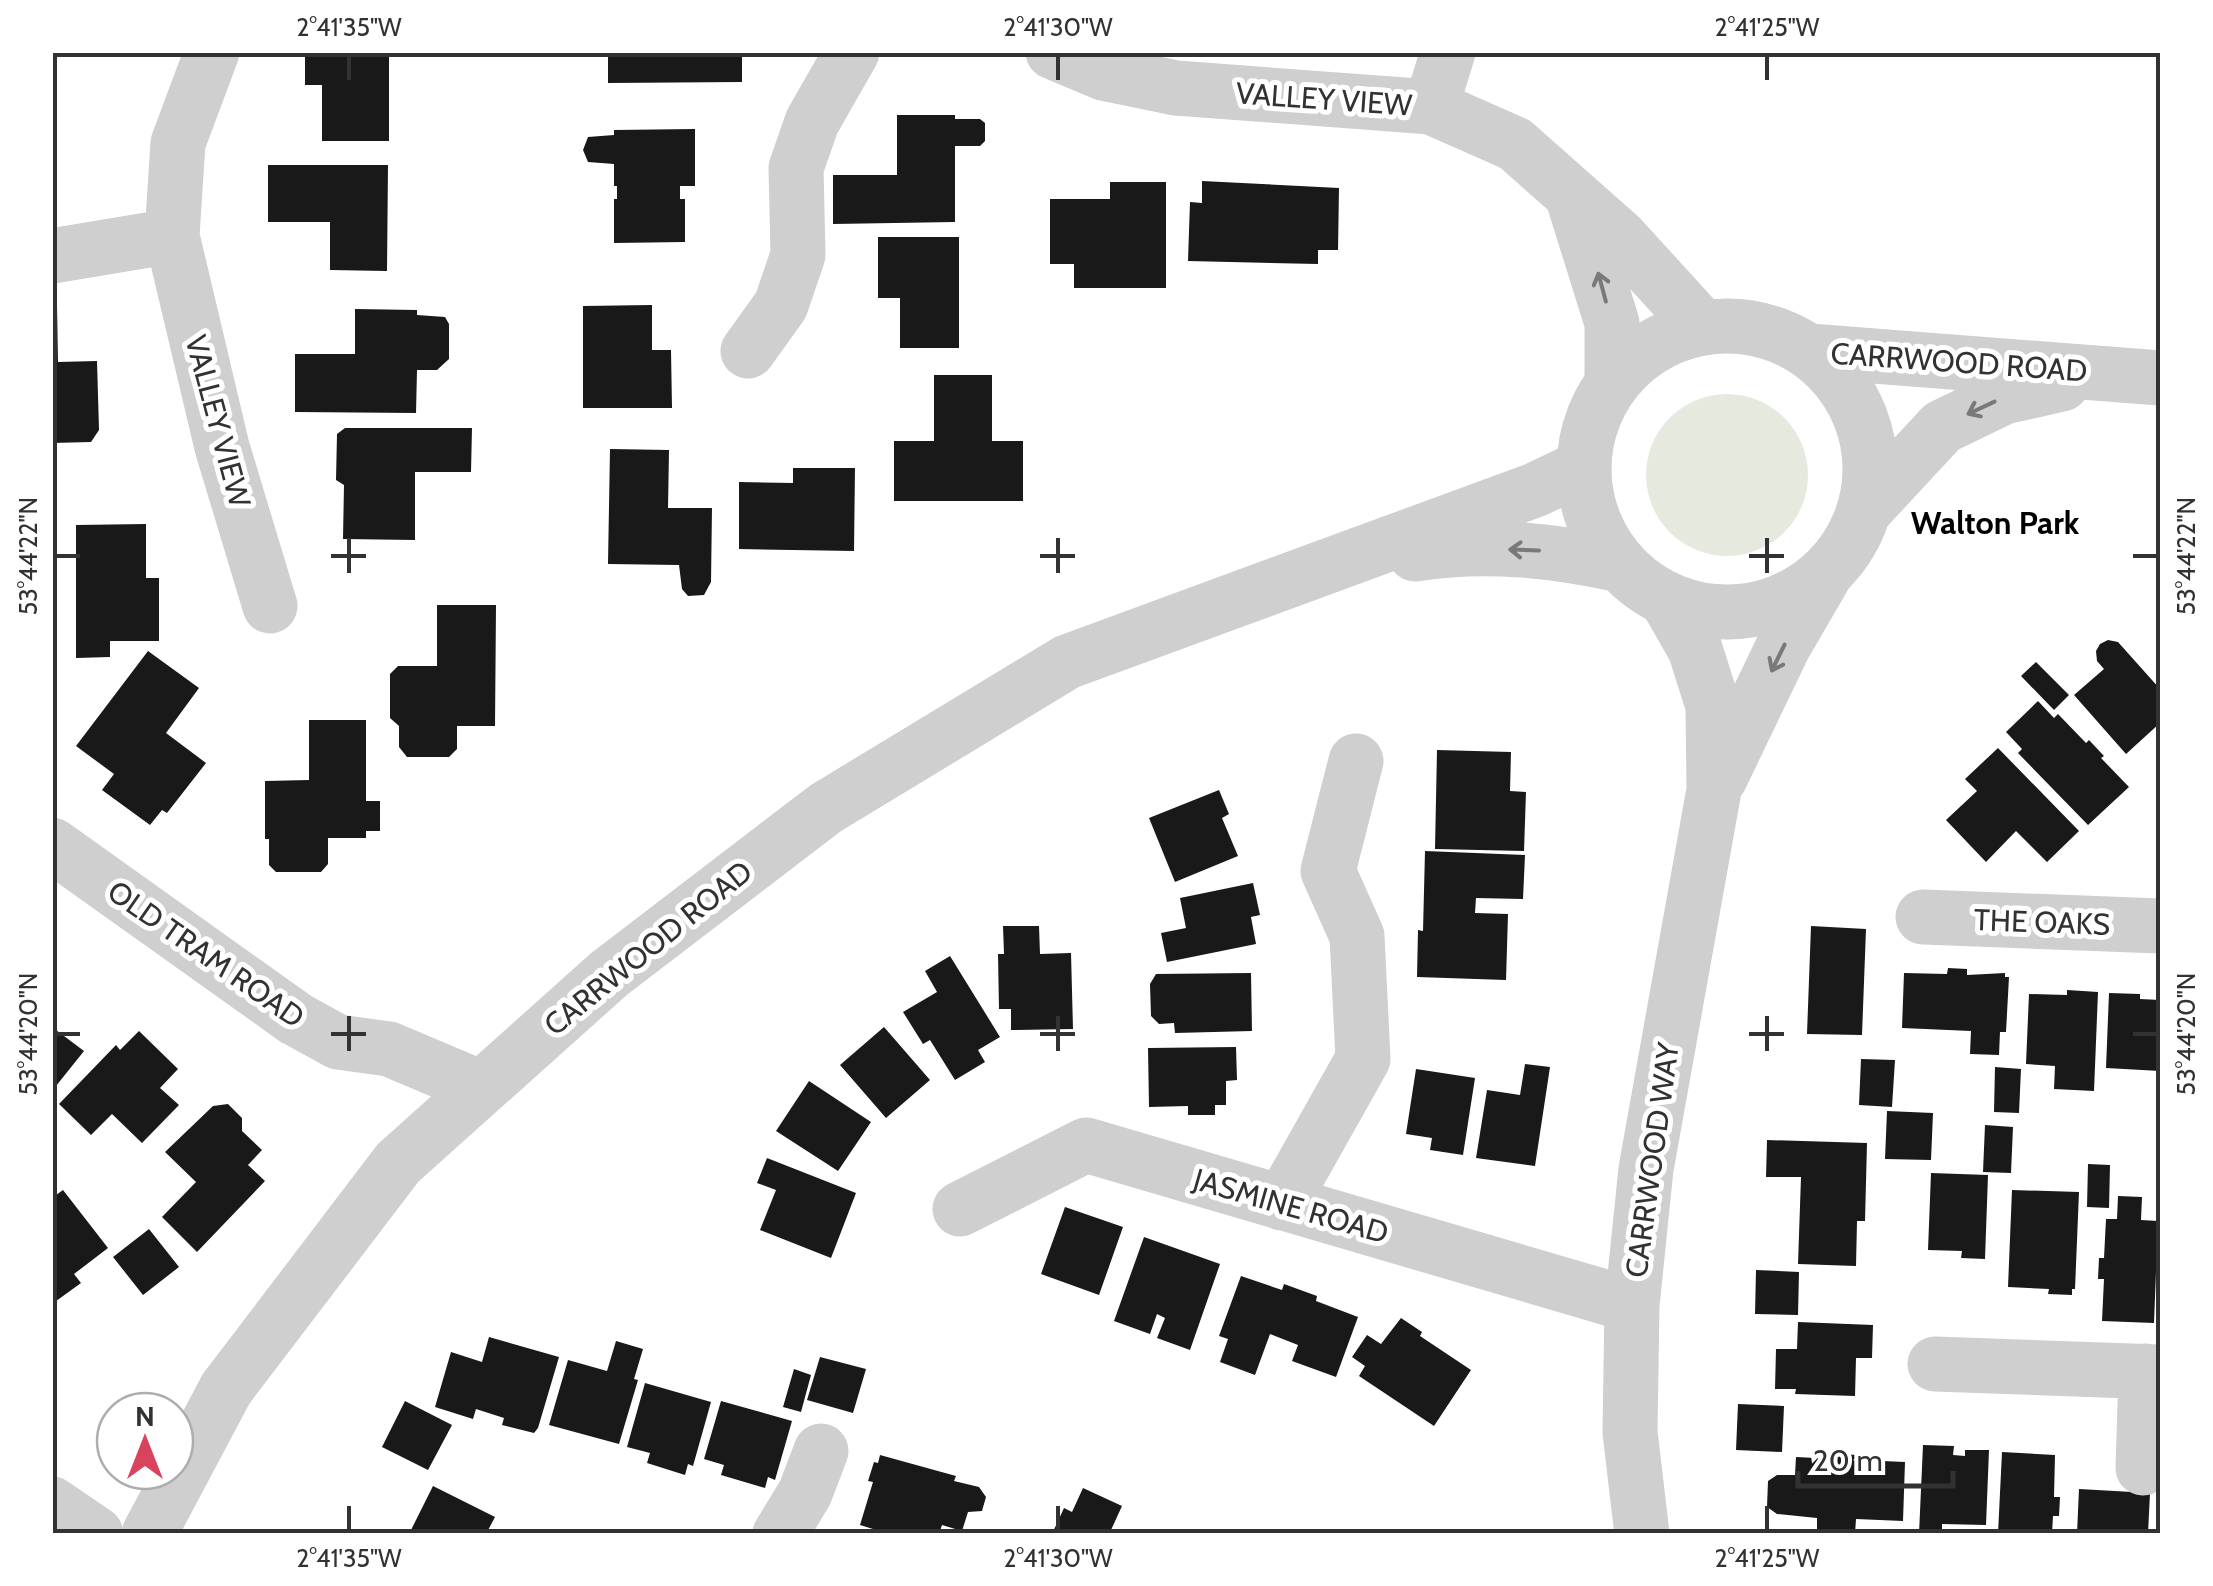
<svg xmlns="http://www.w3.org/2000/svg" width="2213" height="1586" viewBox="0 0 2213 1586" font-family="Cabin,sans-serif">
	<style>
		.green { fill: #e6eade }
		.building { fill: #191919 }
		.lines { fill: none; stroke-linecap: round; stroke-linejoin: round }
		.minor { stroke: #cfcfcf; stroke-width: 55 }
		.tertiary { stroke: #cfcfcf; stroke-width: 55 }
		.oneway { stroke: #797979 }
		.ticks { fill: none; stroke: #323232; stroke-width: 4 }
		.labels { text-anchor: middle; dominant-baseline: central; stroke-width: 10; stroke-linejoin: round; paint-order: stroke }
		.street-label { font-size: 30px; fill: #323232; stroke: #fff }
		.neighbourhood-label { font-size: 32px; font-weight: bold; fill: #000; stroke: #fff }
		.neatline { fill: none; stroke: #323232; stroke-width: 4 }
		.ticks-label { font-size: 25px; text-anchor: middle; fill: #323232 }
	</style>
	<rect width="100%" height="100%" fill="#fff"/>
	<!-- green -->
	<path class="green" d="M1646 475a81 81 0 1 1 162 0a81 81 0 1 1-162 0Z"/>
	<!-- building -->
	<path class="building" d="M305,52h84v89h-67v-56h-17z
		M608,52h134v30l-134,1z
		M897,115h58v4h25l5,4v18l-5,5h-25v76l-122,2v-49h64z
		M695,129v57h-15v13h5v43l-71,1v-44h3v-13h-3v-22l-26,-2 -5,-12 5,-13 26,-2v-5z
		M268,165h120l-1,106 -57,-1v-48h-62z
		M1202,181l137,7 -1,62h-20v14l-130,-3 2,-59 12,1z
		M1110,182h56v106h-92v-24h-24v-65h60z
		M878,237h81v111h-59v-50h-22z
		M57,305l1,57 39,-1 2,69 -8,12 -39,1v-137z
		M652,305v45h19l1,58h-89v-102z
		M355,309l62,1v5l28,2 4,7v35l-12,11h-20l-1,43 -121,-1v-58h60z
		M934,375h58v66h31v60h-129v-60h40z
		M345,428h127l-1,44h-56v68l-72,-1 1,-54 -8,-5 1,-46z
		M610,449l59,1 -1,58h44l-1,74 -7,13 -16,1 -6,-7 -3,-24 -71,-1z
		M793,468h62l-1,83 -115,-2v-67l54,1z
		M146,524v54h13v63h-49v16l-34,1v-133z
		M437,605h59l-1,121h-38v23l-8,8h-42l-8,-10v-21l-9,-8v-44l8,-8h39z
		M2108,640l10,2 42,47v34l-34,31 -52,-59 30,-26 -7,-8 -1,-10 4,-7z
		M148,651l51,37 -33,45 40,30 -39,50 -5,-3 -12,15 -48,-35 12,-16 -38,-28z
		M2036,662l33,33 -15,15 -33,-34z
		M2038,701l16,17 4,-4 28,29 3,-3 15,16 -3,2 28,29 -41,38 -70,-72 4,-4 -16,-17z
		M309,720h57v81h14v30h-14v7h-38v26l-7,8h-45l-7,-7v-26h-4v-58l44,-1z
		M1998,748l81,83 -32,31 -31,-31 -30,31 -40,-42 31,-29 -12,-12z
		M1437,750l74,2 -1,39 16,1 -2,59 -89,-2z
		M1219,790l10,24 -7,4 16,38 -63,26 -26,-64z
		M1425,851l100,4 -2,44 -47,-1 -1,15 33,1 -2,66 -89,-3 1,-47 5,1z
		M1253,883l7,32 -9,2 5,27 -89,18 -6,-29 25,-5 -6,-30z
		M1003,926h36l1,28 31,-1 2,76 -62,1v-21h-12l-1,-55h6z
		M1811,926l55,3 -4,106 -55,-1z
		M950,956l50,81 -22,13 7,12 -30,18 -25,-40 -7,4 -20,-32 34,-20 -12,-21z
		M1948,968l19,1v6l38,-2v4h4l-3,55h-6l-1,23 -29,-1 1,-23 -69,-3 2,-55 43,1z
		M1251,973l1,58 -77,2 -1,-10 -15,1 -8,-8 -1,-32 6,-10z
		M2067,990l31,2 -4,99 -40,-2 1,-23 -29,-2 3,-70 38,1z
		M2109,993l31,1v5l20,1v71l-54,-3z
		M52,1027l32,24 -32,40z
		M884,1027l46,53 -44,38 -46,-53z
		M139,1031l39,38 -18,19 19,17 -37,38 -30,-29 -21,21 -32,-31 57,-59 4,5z
		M1236,1047l1,33 -11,1v24h-11v10h-27v-9l-39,1 -1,-59z
		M1861,1059l34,1 -3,47 -33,-2z
		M1525,1064l25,3 -15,99 -59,-8 11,-68 33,5z
		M1995,1067l26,2 -2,44 -25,-1z
		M1416,1069l59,9 -12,77 -33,-5 2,-12 -26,-4z
		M809,1081l62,41 -33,49 -62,-40z
		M228,1104l14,14v13l20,19 -14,15 17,16 -68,71 -35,-35 34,-35 -31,-30 48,-46z
		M1887,1111l46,2 -2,47 -46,-1z
		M1985,1125l28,2 -2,46 -28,-1z
		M1767,1140l100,3 -2,78h-8l-1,45 -58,-2 3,-87h-35z
		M767,1158l89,35 -25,65 -71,-28 16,-40 -19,-7z
		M2088,1164l22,1 -1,43 -22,-1z
		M1931,1173l57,2 -3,84 -24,-1 1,-7 -34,-1z
		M63,1190l45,58 -34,26 7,9 -29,21v-106z
		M2012,1190l67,2 -4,97h-3v6l-24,-1 1,-5 -41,-2z
		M2118,1196l24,1 -1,23 17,1 -4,102 -52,-2 2,-42h-6l1,-21h5l2,-39h11z
		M1065,1207l58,20 -24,68 -58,-21z
		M149,1229l30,38 -36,28 -30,-38z
		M1144,1237l76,27 -30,86 -33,-12 8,-20 -8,-4 -7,20 -36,-13z
		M1756,1270l43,2 -1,43 -43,-1z
		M1241,1276l41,14 2,-6 33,12 -1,5 42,16 -22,60 -44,-16 6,-16 -28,-11 -15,41 -35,-13 8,-23 -9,-3z
		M1401,1318l21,14 -2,4 51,34 -37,56 -75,-50 6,-10 -13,-9 15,-22 14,9z
		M1798,1322l75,3 -1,33h-16l-1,38 -60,-2 1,-5h-21l1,-40h21z
		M489,1337l70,20 -21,71 -4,5 -32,-8 2,-7 -28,-9 -3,10 -38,-12 16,-55 31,10z
		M616,1341l27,8 -9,30 4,1 -19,64 -70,-19 19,-65 39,11z
		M820,1357l46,12 -13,44 -46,-13z
		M794,1369l17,6 -10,37 -18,-5z
		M645,1383l66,19 -18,64 -5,-2 -3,11 -38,-12 3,-10 -23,-6z
		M405,1401l47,24 -24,45 -46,-23z
		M721,1401l71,20 -17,59 -7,-3 -3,11 -44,-13 3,-10 -20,-6z
		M1738,1404l46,2 -2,46 -46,-2z
		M1923,1445l31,1 -1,9 12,1v-6h24l-3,75 -44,-1v10h-23z
		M2002,1452l53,3 -1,42h6l-1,19h-6l-1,18h-54z
		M1836,1454l24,1v5l45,2 -2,59 -47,-2 -1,15h-38v-16l-40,-4 -10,-7 1,-26 9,-6h18l1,-18 40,2z
		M880,1455l76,21 -2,5 25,6 7,10 -4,14 -14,1 -6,19 -20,-6 -3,9h-50l-29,-9 13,-43 -5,-1 6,-19 4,1z
		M433,1486l62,31 -9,17h-77z
		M1083,1488l39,18 -11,24 7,4h-66l12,-26 8,4z
		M2079,1489l71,4 -2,41h-71z"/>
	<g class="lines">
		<!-- minor -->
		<path class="minor" d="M212,52l-34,91 -6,93 50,211 48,159
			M1053,52l50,21 73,15 255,19 84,37 105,93 83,91
			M1431,107l17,-55
			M1573,198l39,125v59
			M52,256l120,-20
			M748,351l33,-46 17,-50 -2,-87 16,-46 40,-70
			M1720,778l63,-131 43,-74
			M52,845l244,174 42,23 51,7 90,38
			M1923,917l237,9
			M1282,1203l81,-144 -6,-123 -29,-65 28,-110
			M960,1209l126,-64 546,160
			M1935,1364l225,8
			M2143,1468l3,-97
			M52,1504l44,30
			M780,1534l25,-41 16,-42
			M1642,1534l-12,-102 2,-127 14,-136 68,-379 -1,-84 -18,-57 -28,-49"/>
		<!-- tertiary -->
		<path class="tertiary" d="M1584 469a143 143 0 1 1 286 0a143 143 0 1 1-286 0Z
			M1809,351l351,27
			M1864,511l78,-84 62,-30 58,-13
			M1415,554c70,-11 136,-4 205,11
			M149,1534l77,-145 172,-226 211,-189 217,-166 241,-146 468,-172 46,-22"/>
	</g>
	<!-- one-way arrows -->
	<defs><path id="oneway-shaft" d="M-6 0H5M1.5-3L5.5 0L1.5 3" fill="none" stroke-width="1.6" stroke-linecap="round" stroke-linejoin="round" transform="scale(2.5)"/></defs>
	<g class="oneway">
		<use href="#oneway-shaft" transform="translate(1602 287) rotate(-105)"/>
		<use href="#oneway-shaft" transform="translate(1981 408) rotate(155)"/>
		<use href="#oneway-shaft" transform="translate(1524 550) rotate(-178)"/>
		<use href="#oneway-shaft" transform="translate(1778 658) rotate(116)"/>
	</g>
	<!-- ticks -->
	<path class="ticks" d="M349,55v25M1058,55v25M1767,55v25M349,538v35M1058,538v35M1767,538v35M55,556h25M331,556h35M1040,556h35M1749,556h35M2133,556h25M349,1016v35M1058,1016v35M1767,1016v35M55,1034h25M331,1034h35M1040,1034h35M1749,1034h35M2133,1034h25M349,1506v25M1058,1506v25M1767,1506v25"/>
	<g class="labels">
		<!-- street labels -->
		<g class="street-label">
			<text transform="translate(1324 99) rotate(4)">VALLEY VIEW</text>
			<text transform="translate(1959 362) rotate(4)">CARRWOOD ROAD</text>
			<text transform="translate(218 421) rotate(75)">VALLEY VIEW</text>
			<text transform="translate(2042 922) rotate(2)">THE OAKS</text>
			<text transform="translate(648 948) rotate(-39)">CARRWOOD ROAD</text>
			<text transform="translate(206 954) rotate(35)">OLD TRAM ROAD</text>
			<text transform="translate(1652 1160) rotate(-82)">CARRWOOD WAY</text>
			<text transform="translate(1291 1206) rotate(16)">JASMINE ROAD</text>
		</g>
		<!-- neighbourhood labels -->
		<g class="neighbourhood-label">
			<text x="1995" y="522">Walton Park</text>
		</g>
	</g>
	<!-- border -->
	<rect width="2213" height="1586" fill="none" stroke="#ffffff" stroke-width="110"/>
	<!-- north arrow -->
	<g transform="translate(145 1441)"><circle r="48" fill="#ffffff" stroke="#adadad" stroke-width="2.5"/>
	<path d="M0-8L18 38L0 25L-18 38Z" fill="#da435e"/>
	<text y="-15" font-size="28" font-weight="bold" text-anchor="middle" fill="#323232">N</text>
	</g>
	<!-- scale -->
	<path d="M1798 1471v15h155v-15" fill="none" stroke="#323232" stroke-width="5"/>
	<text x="1813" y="1471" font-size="30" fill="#323232" stroke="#ffffff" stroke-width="8" paint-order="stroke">20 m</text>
	<rect x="55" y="55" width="2103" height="1476" class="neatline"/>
	<g class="ticks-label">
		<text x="349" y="36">2°41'35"W</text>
		<text x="1058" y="36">2°41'30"W</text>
		<text x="1767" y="36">2°41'25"W</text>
		<text transform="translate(28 556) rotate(-90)" y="9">53°44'22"N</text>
		<text transform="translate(2186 556) rotate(-90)" y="9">53°44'22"N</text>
		<text transform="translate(28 1034) rotate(-90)" y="9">53°44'20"N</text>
		<text transform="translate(2186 1034) rotate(-90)" y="9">53°44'20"N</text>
		<text x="349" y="1567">2°41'35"W</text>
		<text x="1058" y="1567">2°41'30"W</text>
		<text x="1767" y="1567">2°41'25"W</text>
	</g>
</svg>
